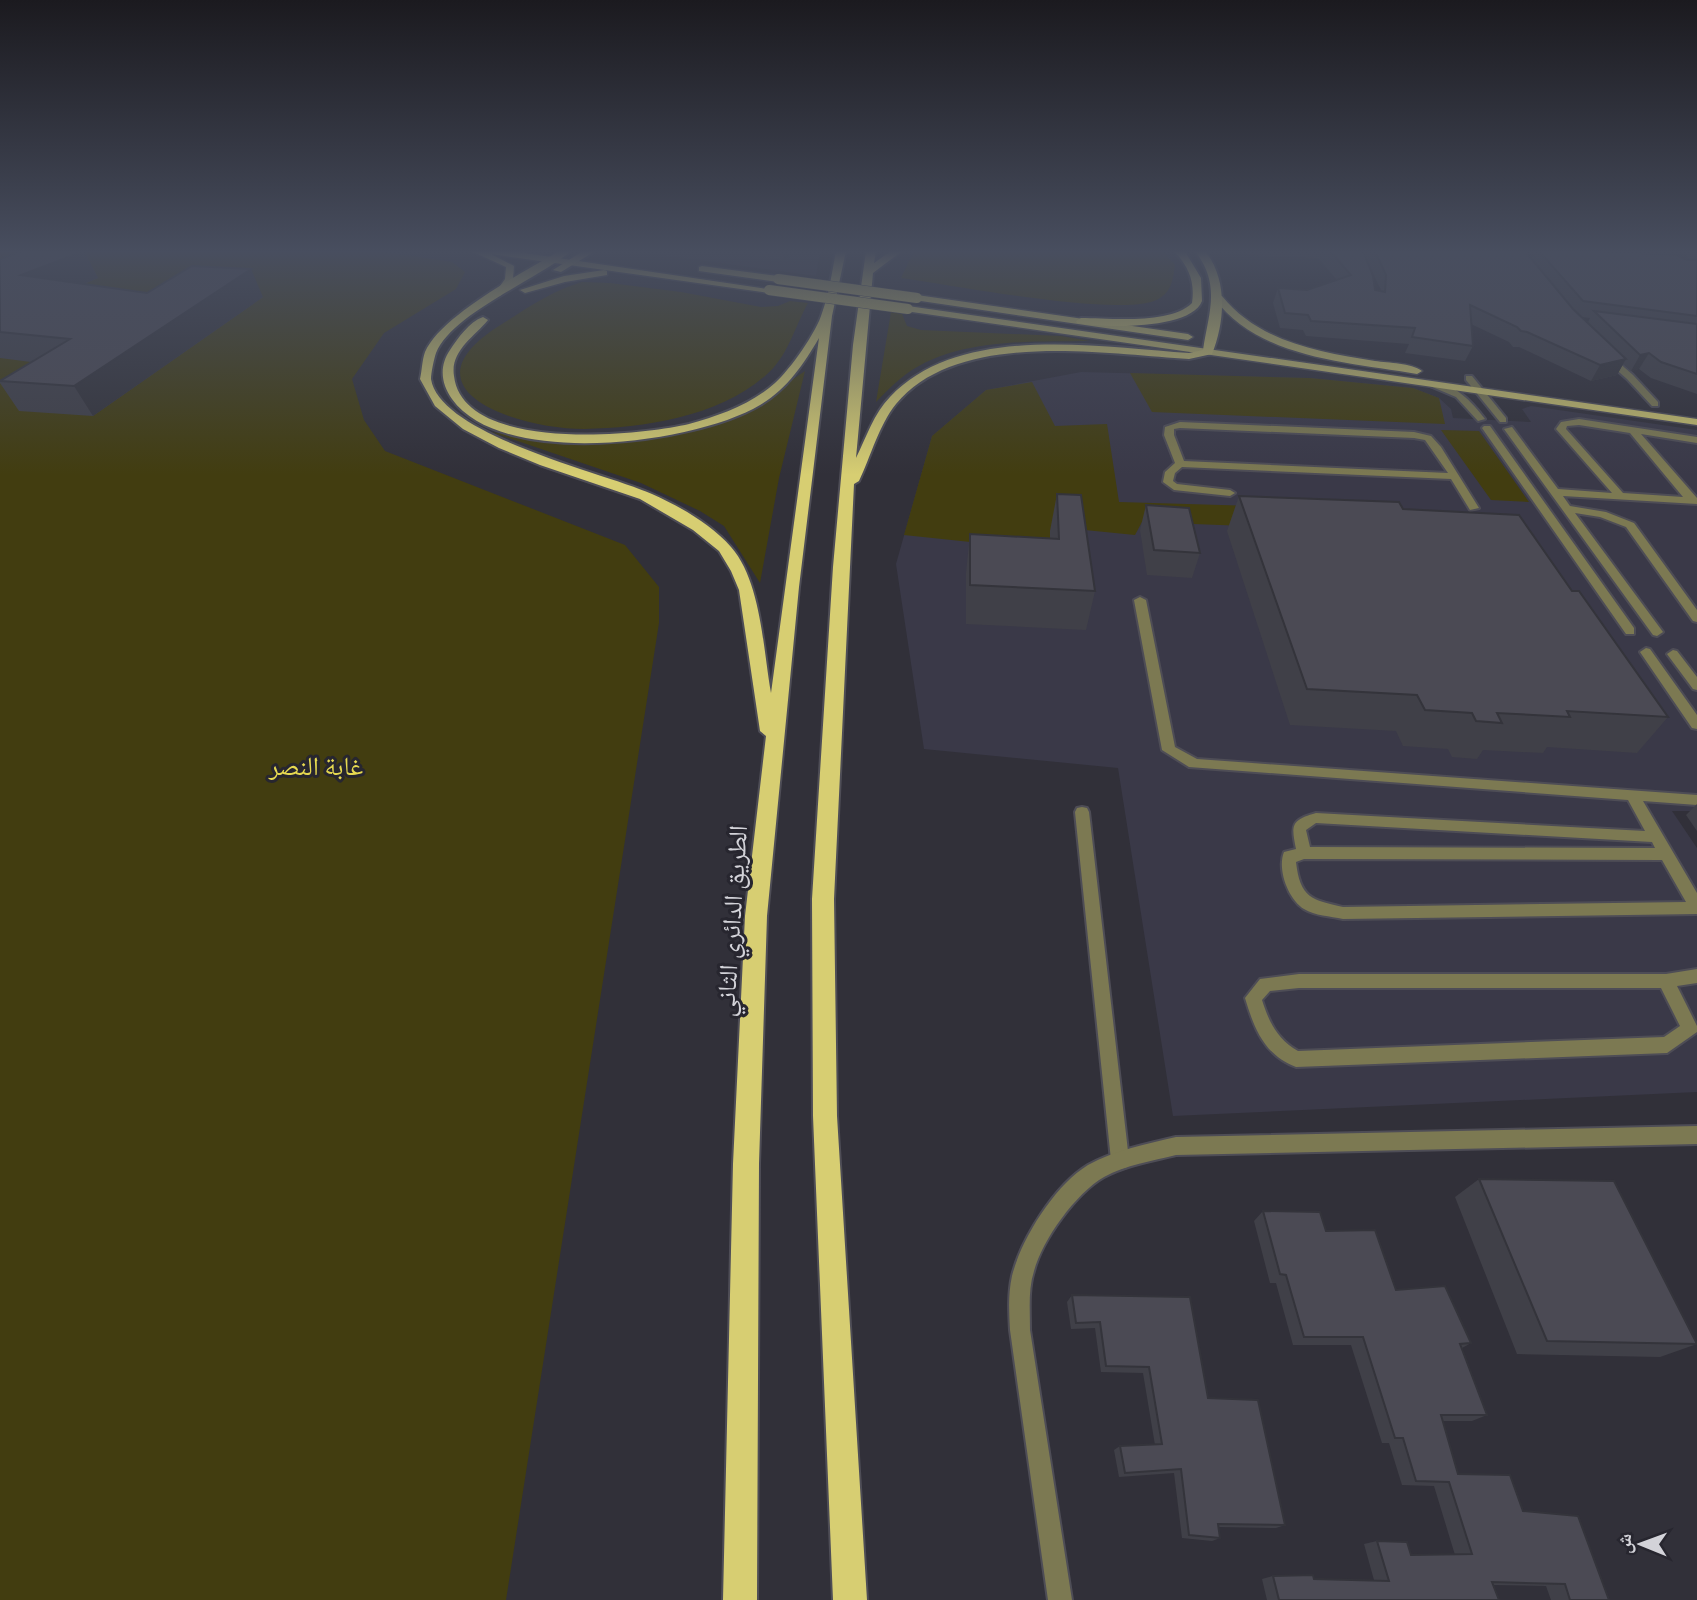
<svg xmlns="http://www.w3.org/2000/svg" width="1697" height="1600" viewBox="0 0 1697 1600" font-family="'Titillium Web','Noto Naskh Arabic',sans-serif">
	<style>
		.built { fill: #3a3948 }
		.green { fill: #423d10 }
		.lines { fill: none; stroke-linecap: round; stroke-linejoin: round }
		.service-casing { stroke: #4e4d56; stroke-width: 4 }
		.minor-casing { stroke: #4e4d56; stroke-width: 4 }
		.tertiary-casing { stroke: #4e4d56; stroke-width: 4 }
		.primary-casing { stroke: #4e4d56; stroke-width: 3 }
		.trunk-casing { stroke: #4e4d56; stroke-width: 4 }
		.service { fill: #7c7952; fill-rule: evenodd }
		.minor { fill: #7c7952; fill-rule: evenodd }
		.tertiary { fill: #7c7952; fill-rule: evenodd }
		.primary { fill: #c8c06d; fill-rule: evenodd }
		.trunk { fill: #d7ce72; fill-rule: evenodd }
		.primary-bridge-casing { stroke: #4e4d56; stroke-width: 11; stroke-linecap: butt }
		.primary-bridge { stroke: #c8c06d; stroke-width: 10 }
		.wall { fill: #404048; fill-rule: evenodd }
		.shaded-wall { fill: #34343b }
		.building { fill: #4b4a54; stroke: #34343b; stroke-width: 2 }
		.labels { text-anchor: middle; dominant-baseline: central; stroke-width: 6; stroke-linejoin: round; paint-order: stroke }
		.park-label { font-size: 26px; fill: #e6d950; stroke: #27262f }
		.street-label { font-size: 26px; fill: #d3d3d9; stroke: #27262f }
	</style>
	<rect width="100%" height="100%" fill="#313039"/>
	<!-- built -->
	<path class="built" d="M633,251h187l-4,25z
		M1081,372l229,6 103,10 26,10 12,11 2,9 78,4 -9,-13 9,-3 166,24v381h-25l25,37v244l-524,24 -55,-348 -194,-19 -28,-185 36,-128 54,-46z"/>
	<!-- green -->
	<path class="green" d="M0,251h379l73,11 13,10 -9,17 -72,44 -32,46 12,41 21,31 240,94 34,42v36l-153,977h-506z
		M914,251h249l12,14c-2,13 -3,26 -15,33 -31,22 -213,-14 -259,-20z
		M582,282l28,1 71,9 80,15 17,-1 12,-5 18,2c-14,25 -20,54 -43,73 -47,41 -121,52 -181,53 -65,0 -189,-39 -82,-105 27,-17 49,-33 80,-42z
		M891,312l11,2 5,12 14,4 140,6 29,5c-60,1 -140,-4 -190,38 -9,7 -16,15 -24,23z
		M805,371l-26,107 -19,105 -36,-57 -24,-15 -59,-28 -150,-51 64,10 37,1 40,-2 91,-20 24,-10z
		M1130,373l180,5 103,10 26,10 6,26 -293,-12z
		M1032,382l23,44 52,-2 12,78 136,4 71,23 -184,-7 -7,13 -80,-8 -9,23 -142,-15 28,-99 54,-46z
		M1441,430l38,1 50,71 -38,-2z"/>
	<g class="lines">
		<defs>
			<path id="service" d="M1466,376h6l34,42v4h-6l-34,-42z
				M1430,382c24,0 42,20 55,37l-7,2 -22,-24 -26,-11z
				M1579,419l118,18v6l-56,-9 56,64v6l-134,-8 7,10 36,6 28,11 63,87v12l-4,-1 -67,-94 -26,-10 -25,-4 88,119 -6,4 -4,-1 -149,-206 8,-2 46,62 54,4 -56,-64 5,-7zM1579,425l51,8 53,64 -60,-4 -57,-64 1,-3z
				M1180,422l234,10 17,4 10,11 38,61 -9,2 -19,-31 -269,-12 -7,6 -2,8 4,3 53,6 5,3 -5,3 -56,-6 -11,-8 2,-10 10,-9 -11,-28 1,-8zM1180,428l234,10 11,2 23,33 -264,-12 -10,-26v-6z
				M1484,426h6l144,202v6h-8l-144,-206z
				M1140,597l6,3 29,147 22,12 500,36v10l-54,-4 54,92v21l-354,5c-13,-3 -28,-3 -39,-10 -16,-10 -27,-40 -20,-57l12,-3c-5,-24 -5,-29 20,-36l329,18 -17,-31 -439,-33 -27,-17 -28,-150zM1316,823l336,19 3,6 -345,-1 -4,-17zM1304,859l358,1 24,42 -343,5c-31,-7 -43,-9 -47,-45z
				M1646,648l4,1 47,66v14l-5,-1 -52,-76z
				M1673,650l4,1 20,26v13l-4,-1 -26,-35z
				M1082,807l5,1 2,4 40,348 -2,7 -7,2 -7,-2 -2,-7 -36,-348 2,-4z
				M1697,969v14l-20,3 20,40v6l-30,21 -371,14c-32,-12 -42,-39 -51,-69l15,-19 39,-5h367zM1299,988h362l19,38 -16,11 -366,14c-21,-12 -29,-29 -36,-51l8,-9z"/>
			<path id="minor" d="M1697,1126v18l-521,11c-24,6 -50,10 -72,22 -28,16 -62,63 -70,94 -6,19 -4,39 -4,59l42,270h-24l-38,-270c-1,-18 -2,-36 2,-54 9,-37 43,-91 76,-111 27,-15 59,-21 88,-28z"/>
			<path id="tertiary" d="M1603,354h6l24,21 25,27v4h-6l-25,-27 -24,-21z"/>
			<path id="primary" d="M471,251h40l263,39 -5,3 -278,-39 23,12 -1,13 -13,17 -5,-3 10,-14 1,-12z
				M702,266l76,10 4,3 -4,3 -79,-11v-4z
				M604,270l3,1v4l-42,7 -40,11 -5,-3 44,-14z
				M917,295l271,39 5,3 -5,3 -274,-40 -2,-2z
				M1216,296h6c37,46 97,56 153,65 14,2 36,2 47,10l-5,3c-69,-12 -158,-15 -203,-76z
				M908,306l789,113v6l-792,-114v-4z"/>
			<path id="trunk" d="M559,251h12c-32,28 -119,62 -135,102 -2,6 -5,20 -5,26 9,57 175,94 221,115 27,12 59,30 79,53 30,34 32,101 40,146l48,-355c-16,27 -32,51 -59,67 -65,39 -258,64 -308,-6 -11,-15 -13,-33 -2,-49 8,-12 19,-28 33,-33l5,3c-14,17 -38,31 -34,56 9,77 184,60 235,48 30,-8 63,-20 86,-41 15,-13 42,-52 47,-70 7,-19 10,-41 14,-62h10l-14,65 -33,271 -32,329 -8,248 -2,436h-34l10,-436 12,-248 21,-180 -6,-5 -21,-141 -8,-19 -12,-20 -26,-21 -53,-31 -100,-34 -41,-17 -36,-19 -28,-23 -15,-27c2,-8 2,-19 5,-27 16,-37 99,-80 134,-101z
				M583,251l9,2 -31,19 -8,-2z
				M866,251h10l-2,12 17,-12h11l-29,22 -17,185c10,-20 18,-45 34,-61 70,-74 208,-50 299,-44l14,-3c6,-39 18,-65 -8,-99h10c23,28 20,71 7,103l-23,5c-86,-5 -231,-30 -293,45 -17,21 -25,52 -37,77l-5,3 -20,415 3,217 30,484h-34l-20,-484 -1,-217 21,-332 20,-222z
				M1174,251l12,2 15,25 1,23c-11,29 -98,27 -125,22l-1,-2 5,-3c29,0 89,7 111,-15 3,-21 -3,-36 -18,-52z"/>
		</defs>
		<!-- service casing -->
		<use href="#service" class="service-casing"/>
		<!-- minor casing -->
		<use href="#minor" class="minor-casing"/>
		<!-- tertiary casing -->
		<use href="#tertiary" class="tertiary-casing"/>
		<!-- primary casing -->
		<use href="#primary" class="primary-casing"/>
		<!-- trunk casing -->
		<use href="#trunk" class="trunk-casing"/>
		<!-- service -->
		<use href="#service" class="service"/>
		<!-- minor -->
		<use href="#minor" class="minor"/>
		<!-- tertiary -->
		<use href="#tertiary" class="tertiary"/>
		<!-- primary -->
		<use href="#primary" class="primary"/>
		<!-- trunk -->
		<use href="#trunk" class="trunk"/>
		<defs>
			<path id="primary-bridge" d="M778,279l139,19
				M769,290l139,19"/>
		</defs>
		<!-- primary-bridge casing -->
		<use href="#primary-bridge" class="primary-bridge-casing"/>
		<!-- primary-bridge -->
		<use href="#primary-bridge" class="primary-bridge"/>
	</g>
	<!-- wall -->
	<path class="wall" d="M84,251l14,27 -14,6 63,9 116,4 -170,119 -74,-5 -19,-28v-2l31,-19 -31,-4v-99z
		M725,251h69l-10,9z
		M1246,251h451v143l-46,-16 -12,-9 -8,2 -8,-7 -6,11 -26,6 -72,-34h-6l-4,-5 -38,-18 2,22 -8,15 -60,-8 4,-9 -103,-8 -3,-6 -23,-2 -7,-25 5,-15 29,2 30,-10 -19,-22 -70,-3zM1363,252l18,38v1l-6,-1zM1527,254h7l-3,5zM1582,317l8,1 -2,4z
		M1057,494l38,97 -9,39 -120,-6v-51l4,-39 80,4v-7z
		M1239,496l164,13 169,82 96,126 -31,36 -90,-6 -4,6 -60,-3 -6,9 -25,-2 -4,-8 -45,-3 -7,-15 -106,-6 -63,-194z
		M1146,505l54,48 -8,25 -45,-3 -7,-45z
		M1697,804v27l-11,-16z
		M1479,1179l218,165 -37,13 -143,-3 -62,-157z
		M1263,1211l63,20 70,59 75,53 -9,5 25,67 -15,6h-30l16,53 65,37 86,89h-58l-5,-14 -53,-1 6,15h-232l-5,-21 11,-3 41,3 60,1 -10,-36 13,-3 34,14h44l-21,-69 -32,-1 -13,-42h-7l-31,-98h-58l-17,-62h-6l-16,-62z
		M1072,1295l136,103 77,127 -9,3 -57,-1 1,11 -8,3 -30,-3 -8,-65 -55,4 -5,-27 6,-4 35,-1 -12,-72 -42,-1 -6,-44 -24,1 -4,-27z"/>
	<!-- shaded-wall -->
	<path class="shaded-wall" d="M84,251l14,27 -61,24 -16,-27z
		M783,251h11l-10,9z
		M1670,251h19l-4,8 -20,1z
		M251,269l12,28 -170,119 -19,-30z
		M1649,353l-10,16 -8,2 9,-16z
		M1626,359l-9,16 -26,6 9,-16z"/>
	<!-- building -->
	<path class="building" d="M23,251h61l-63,24 126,18 45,-27 59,3 -177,117 -74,-5 70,-42 -70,-7v-73z
		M1330,251h33l10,25 2,14 10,2 1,-17 -11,-24h150l48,58 53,50 -26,6 -73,-33 -6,-1 -4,-4 -47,-22 3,41 -61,-9 3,-9 -104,-7 -3,-6 -23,-2 -7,-25 29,2 44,-15z
		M1539,251h57l81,4 10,5h10v56l-114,-15z
		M1594,311l103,13v50l-36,-12 -12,-9 -9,2z
		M1057,494l24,1 14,96 -125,-6v-51l89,5z
		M1239,496l160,6 4,7 116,6 53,76h7l89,126 -101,-6 3,6 -73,-4 5,10 -26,-2 -4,-8 -47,-3 -8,-15 -110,-6z
		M1146,505l43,3 11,45 -46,-3z
		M1479,1179l135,2 83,163 -150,-3z
		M1263,1211l57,1 6,19 49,-1 21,60 49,-4 26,57 -11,1 27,71h-46l17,59 52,1 13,36 55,5 31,84h-39l-5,-16 -73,-2 7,18h-220l-6,-24 40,-1 1,4 75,2 -12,-40 30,1 4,13 61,-1 -23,-72 -33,-1 -13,-43h-8l-32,-101h-59l-18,-62 -6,-1z
		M1072,1295l118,2 18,101 50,2 27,125 -67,-1 2,14 -31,-3 -8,-66 -56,4 -5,-27 42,-2 -13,-77 -43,-1 -6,-44 -24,1z"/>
	<!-- sky -->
	<linearGradient id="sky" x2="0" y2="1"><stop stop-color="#1b1a1f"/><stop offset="0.53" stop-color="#484e5f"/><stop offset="1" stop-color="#484e5f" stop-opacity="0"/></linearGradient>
	<rect width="1697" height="475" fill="url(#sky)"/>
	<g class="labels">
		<!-- park labels -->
		<g class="park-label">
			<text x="316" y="765">غابة النصر</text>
		</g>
		<!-- street labels -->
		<g class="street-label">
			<text transform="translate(731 921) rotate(-86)">الطريق الدائري الثاني</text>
		</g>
	</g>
	<!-- north arrow -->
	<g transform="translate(1641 1544) rotate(271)" stroke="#27262f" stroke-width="5" paint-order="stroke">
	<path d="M0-5L12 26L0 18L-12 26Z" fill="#d3d3d9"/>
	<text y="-10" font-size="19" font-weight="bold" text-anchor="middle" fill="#d3d3d9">ش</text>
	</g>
</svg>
